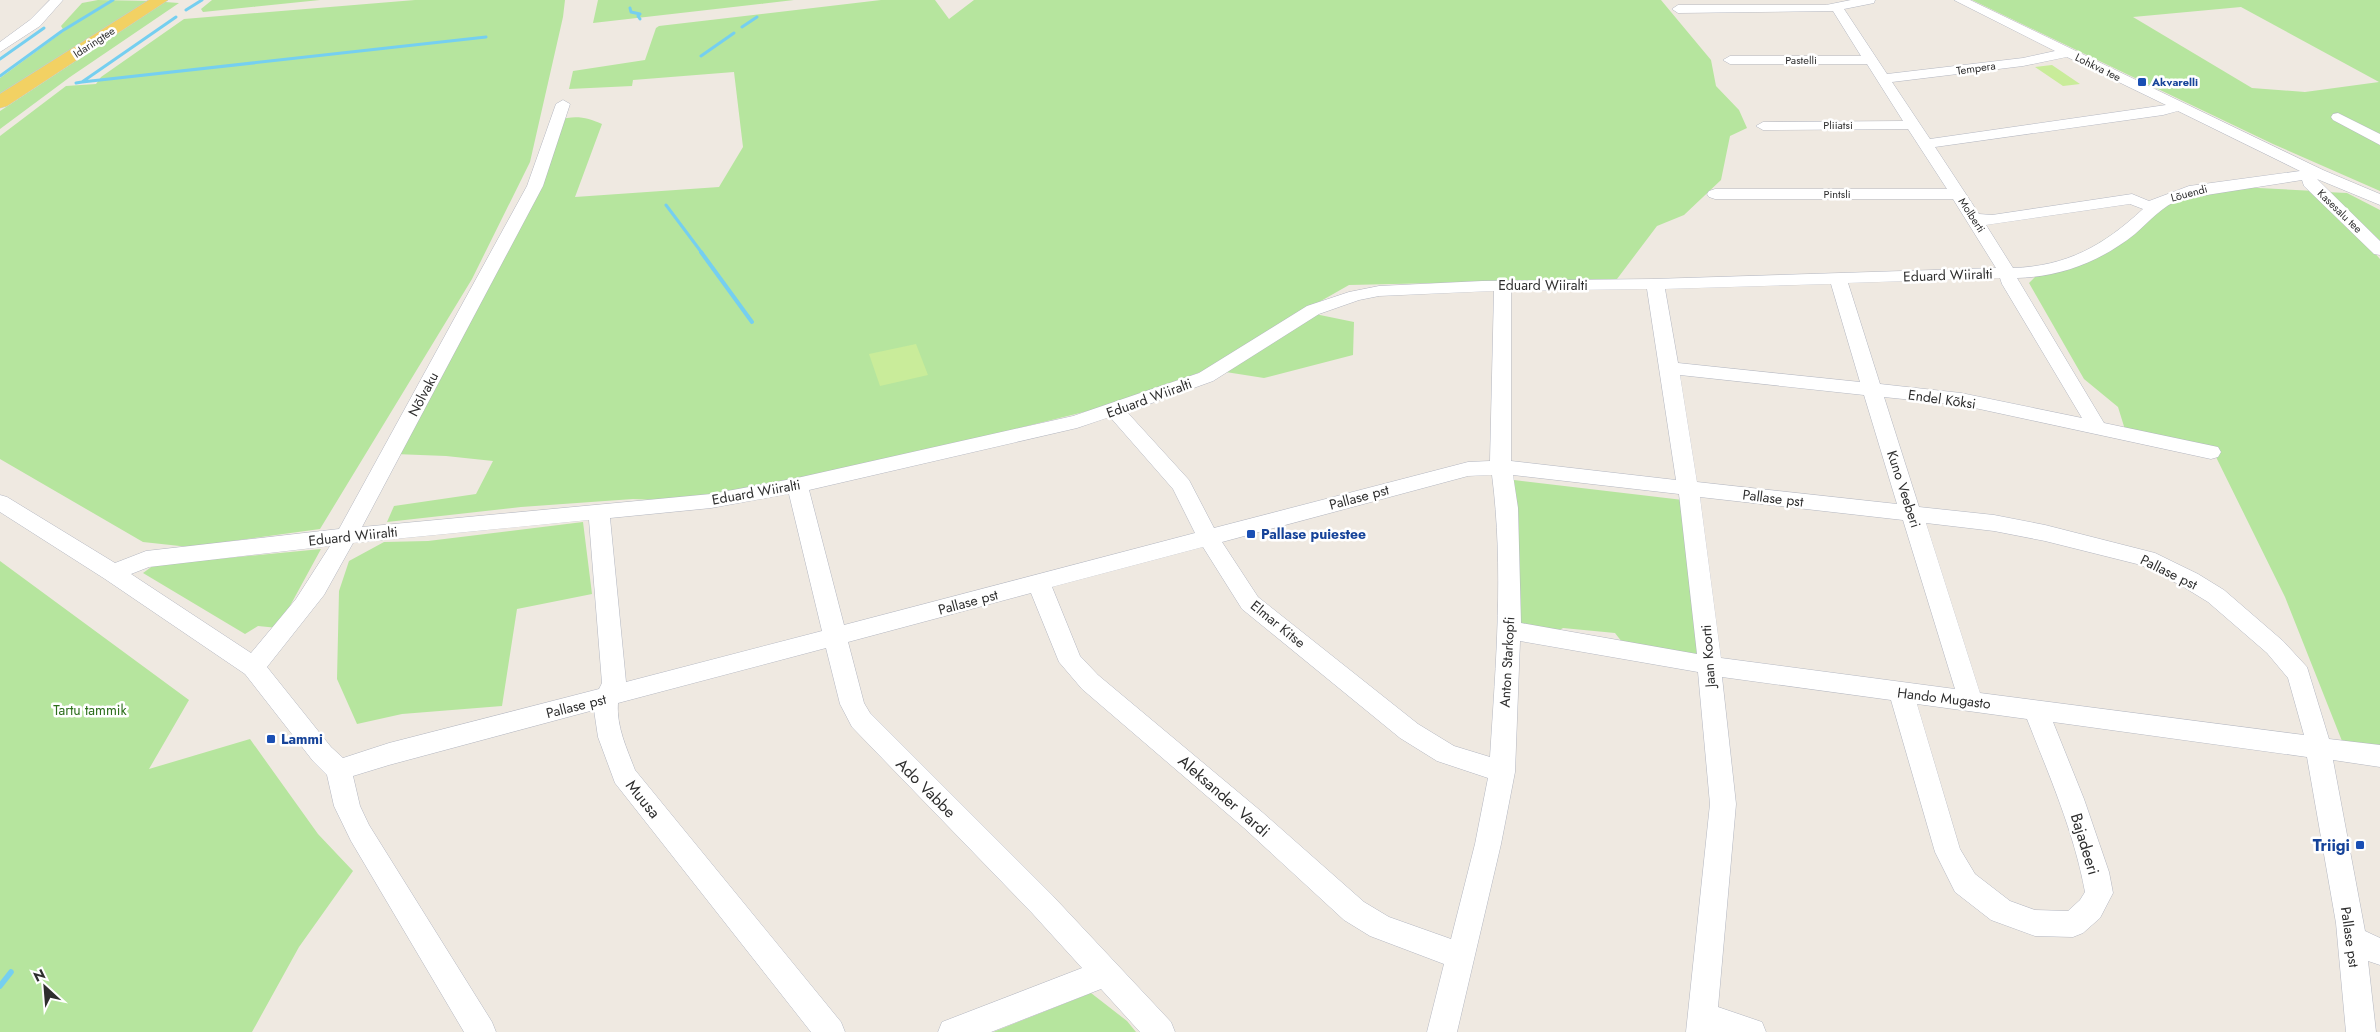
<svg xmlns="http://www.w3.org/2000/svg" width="2380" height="1032" viewBox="0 0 2380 1032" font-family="Jost,sans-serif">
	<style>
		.green { fill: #b6e59e; fill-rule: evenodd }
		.pitch { fill: #c9ec9a }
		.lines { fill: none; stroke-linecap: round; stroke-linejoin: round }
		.stream-far2 { stroke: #75cff0; stroke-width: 3 }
		.stream-far1 { stroke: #75cff0; stroke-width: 4 }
		.stream { stroke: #75cff0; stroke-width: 5.5 }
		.minor-casing { stroke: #b4b7c1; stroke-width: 1 }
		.major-casing { stroke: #c9c9c9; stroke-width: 1 }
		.minor { fill: #fff; fill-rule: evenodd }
		.major { fill: #f2d163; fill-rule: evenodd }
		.transit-dot { fill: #1a4fb4; stroke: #fff; stroke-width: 2 }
		.labels { text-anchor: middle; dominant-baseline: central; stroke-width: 5; stroke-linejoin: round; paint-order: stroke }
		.far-street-label { font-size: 11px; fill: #2e2e2e; stroke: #fff }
		.far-transit-label { font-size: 11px; font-weight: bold; fill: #164399; stroke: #fff; text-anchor: start }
		.street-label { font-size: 14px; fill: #2e2e2e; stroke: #fff }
		.transit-label { font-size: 14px; font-weight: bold; fill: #164399; stroke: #fff; text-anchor: start }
		.park-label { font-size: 14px; fill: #2c6e1b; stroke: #fff }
		.near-street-label { font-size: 16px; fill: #2e2e2e; stroke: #fff }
		.near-transit-label { font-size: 16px; font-weight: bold; fill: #164399; stroke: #fff; text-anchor: end }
	</style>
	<rect width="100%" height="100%" fill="#efe9e1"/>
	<!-- green -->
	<path class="green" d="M98,0l52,1 -150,95v-18l64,-47 -3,-5 21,-23z
		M212,0h108l-117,12 -2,-3z
		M415,0h150l-2,17 -33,145 -58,117 -152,250 -131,18 -46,-5 -143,-83v-323l66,-50 30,-2 5,-7 83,-58z
		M598,0h196l-201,23z
		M881,0h54l14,19 25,-19h687l50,60 5,26 23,24 8,18 -17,8 -9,44 -37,35 -27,11 -40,53 -268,6 -51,29h17l39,8 -1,33 -89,23 -51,-8 11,-7 -88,34 -48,14 -204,50 -172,35 -54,4 -25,-1 -112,8 -134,15 7,-16 82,-12 17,-33 -47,-5 -51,-2 136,-256 27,-78c17,-5 29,-3 44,4l-27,73 144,-10 24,-40 -9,-75 -101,8 -1,6 -63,3 4,-18 72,-11 11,-32 3,-2z
		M1972,0h408v191l-107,-47zM2241,7l138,75 -74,10 -53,-4 -119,-71z
		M165,2l14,1 -109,74 -70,52v-18z
		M2219,186l96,5 23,21 42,47v487l-38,-5 -57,-144 -69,-140 -89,-21 -9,-29 -34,-28 -55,-96 11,-11 24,-6 93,-61z
		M2326,192l21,1 33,17v35z
		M1514,480l169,20 19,155 -80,-13 -7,-9 -52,-5 -5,3 -42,-6z
		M583,522l9,72 -75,15 -15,97 -100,8 -45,10 -20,-45 2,-88 10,-30 35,-19 44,-1z
		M321,549l-43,79 -20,-2 -13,8 -102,-61 11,-8z
		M0,561l189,139 -40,69 101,-30 68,95 35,37 -54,76 -47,85h-252z
		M1091,993l36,28 9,11h-143z"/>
	<!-- pitch -->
	<path class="pitch" d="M2052,65l28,19 -17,2 -28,-19z
		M916,344l12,31 -48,11 -11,-32z"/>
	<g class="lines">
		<!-- stream-far2 -->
		<path class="stream-far2" d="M630,8l1,4 9,2 -2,2 2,3
			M186,10l16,-10
			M742,27l15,-10
			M701,56l33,-23
			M0,59l44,-31
			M0,76l62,-45 51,-31
			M82,82l404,-45
			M76,83l6,-1 94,-65
			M666,205l36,48"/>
		<!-- stream-far1 -->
		<path class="stream-far1" d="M701,252l51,70"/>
		<!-- stream -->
		<path class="stream" d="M0,986l11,-14"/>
		<defs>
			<path id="minor" d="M50,0h13l-23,26 -40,26v-10l30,-22z
				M1851,0h24l-1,3 -30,6 43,65 136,-16 32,-7 -101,-51h16l353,170 57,24v11l-63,-26 63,62v14l-6,-1 -70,-68 -2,-6 -121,19c-19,7 -31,22 -46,35 -34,27 -74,43 -118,44l87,145 114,24 3,5 -3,5 -7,2 -250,-54 -77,-8 35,110 75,8 51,10 110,28 43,21 26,16 59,51 24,26 22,72 51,6v22l-47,-7 32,171 15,7v27l-12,-4 8,71h-30l-10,-109 -29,-166 -254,-35 31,77 25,73 4,21 -13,25 -17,15 -10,4 -38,-1 -44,-16 -36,-28 -20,-40 -44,-152 -169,-23 14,127 -18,203 44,15 4,10h-80l24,-228 -12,-132 -178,-31 -5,131 -14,72 -44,188h-30l17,-68 -74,-28 -26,-16 -100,-92 -162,-139 -23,-27 -28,-69 -183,49 16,61 6,10 182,182 119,127 4,10h-35l-39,-43 -110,43h-53l4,-10 140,-54 -50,-55 -180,-186 -12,-23 -14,-56 -208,55c-2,23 9,46 17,67l206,252 4,10h-34l-196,-249 -17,-46 -4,-27 -205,55 -36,11 7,30 9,19 123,197 4,10h-32l-113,-191 -17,-35 -7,-31 -14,-14 -68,-87 -140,-95 -105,-67v-17l7,2 108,66 31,-12 193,-22 188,-343 29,-82 7,-4 7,4 -27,82 -181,341 349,-33 86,-16 276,-62 126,-43 108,-67 42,-14 30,-6 103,-5 171,-2 343,-11 -43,-69h-238l-6,-2 -2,-3 2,-3 6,-2h232l-39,-60 -145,1 -7,-4 7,-4 140,-1 -36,-57h-137l-7,-4 7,-4h131l-28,-45 -155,2 -6,-4 6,-4h148zM2067,57l99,48 -236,34 -38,-57 131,-16zM2178,111l122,60 -111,15 -40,15 -17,-7 -140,21 -13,-1 -44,-67 228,-32zM2130,204l13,5c-40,37 -76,57 -130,59l-27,-43zM2000,278l2,6 80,134 -121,-25 -81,-9 -32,-101zM1831,284l29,98 -182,-19 -13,-74zM1647,289l29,191 -165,-19v-170zM1494,291l-4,170 -22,1 -254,66 -25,-48 -62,-68 86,-31 106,-67 40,-14 20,-4zM1680,375l184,20 33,109 -200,-22zM1110,417l63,72 22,44 -351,92 -35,-135 268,-62zM1492,475c12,93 4,188 -2,282l-36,-11 -36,-22 -160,-127 -36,-55 246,-66zM1513,475l166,19 18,160 -176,-31 -3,-115zM789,494l33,137 -196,51 -16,-164 101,-10zM1700,497l203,23 52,169 -234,-31zM589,520l13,163 -3,6 -210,54 -46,15 -12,-11 -64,-80 57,-72 29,-52zM1926,523l68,8 51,10 96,24 41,21 26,16 59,51 21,25 16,57 -324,-42zM330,546l-34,53 -45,54 -120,-79 18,-7zM1203,547l39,62 158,129 37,23 51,17 -13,66 -24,95 -62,-22 -25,-15 -102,-90 -164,-137 -18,-19 -28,-69zM1917,704l110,15c22,56 47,113 58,173l-5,8 -12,11 -33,-1 -25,-9 -35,-27 -15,-25z
				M2338,113l42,21v11l-47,-25 -2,-3 2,-3z"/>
			<path id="major" d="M149,0h19l-161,106 -7,2v-14z"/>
		</defs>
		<!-- minor casing -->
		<use href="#minor" class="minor-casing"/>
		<!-- major casing -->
		<use href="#major" class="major-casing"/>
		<!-- minor -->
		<use href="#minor" class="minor"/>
		<!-- major -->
		<use href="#major" class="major"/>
	</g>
	<!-- markers -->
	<g class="transit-dot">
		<rect x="2137" y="77" width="10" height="10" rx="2.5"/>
		<rect x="1246" y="529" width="10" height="10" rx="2.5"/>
		<rect x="266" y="734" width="10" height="10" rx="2.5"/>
		<rect x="2355" y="840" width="10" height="10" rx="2.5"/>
	</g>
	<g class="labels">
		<!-- far-street labels -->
		<g class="far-street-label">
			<text transform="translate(94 42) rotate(-33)">Idaringtee</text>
			<text x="1801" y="60">Pastelli</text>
			<text transform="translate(2098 67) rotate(26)">Lohkva tee</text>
			<text transform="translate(1976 68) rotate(-8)">Tempera</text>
			<text x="1838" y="125">Pliiatsi</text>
			<text transform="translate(2189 193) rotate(-15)">Lõuendi</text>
			<text x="1837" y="194">Pintsli</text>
			<text transform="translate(2340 211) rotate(44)">Kasesalu tee</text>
			<text transform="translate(1972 215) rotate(57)">Molberti</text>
		</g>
		<!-- far-transit labels -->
		<g class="far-transit-label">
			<text x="2152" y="82">Akvarelli</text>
		</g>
		<!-- street labels -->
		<g class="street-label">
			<text transform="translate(1948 275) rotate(-2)">Eduard Wiiralti</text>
			<text x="1543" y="285">Eduard Wiiralti</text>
			<text transform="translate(423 394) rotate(-62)">Nõlvaku</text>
			<text transform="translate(1149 398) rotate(-20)">Eduard Wiiralti</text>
			<text transform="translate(1942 399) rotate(8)">Endel Kõksi</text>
			<text transform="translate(1904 489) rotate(72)">Kuno Veeberi</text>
			<text transform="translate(756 492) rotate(-10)">Eduard Wiiralti</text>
			<text transform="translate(1359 497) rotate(-15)">Pallase pst</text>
			<text transform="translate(1773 498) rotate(7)">Pallase pst</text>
			<text transform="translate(353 536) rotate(-6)">Eduard Wiiralti</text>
			<text transform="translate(2169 572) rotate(26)">Pallase pst</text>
			<text transform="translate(968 602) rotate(-15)">Pallase pst</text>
			<text transform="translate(1278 624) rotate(39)">Elmar Kitse</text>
			<text transform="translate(1708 656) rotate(-94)">Jaan Koorti</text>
			<text transform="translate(1507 662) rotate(-87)">Anton Starkopfi</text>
			<text transform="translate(1944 698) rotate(7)">Hando Mugasto</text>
			<text transform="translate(576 706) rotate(-14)">Pallase pst</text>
			<text transform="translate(2350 937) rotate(82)">Pallase pst</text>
		</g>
		<!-- transit labels -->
		<g class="transit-label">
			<text x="1261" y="534">Pallase puiestee</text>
			<text x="281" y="739">Lammi</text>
		</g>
		<!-- park labels -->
		<g class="park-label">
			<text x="90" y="710">Tartu tammik</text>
		</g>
		<!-- near-street labels -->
		<g class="near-street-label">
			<text transform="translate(926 788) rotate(45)">Ado Vabbe</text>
			<text transform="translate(1224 796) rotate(41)">Aleksander Vardi</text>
			<text transform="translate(643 799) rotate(51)">Muusa</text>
			<text transform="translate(2085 844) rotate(73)">Bajadeeri</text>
		</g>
		<!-- near-transit labels -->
		<g class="near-transit-label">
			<text x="2350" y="845">Triigi</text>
		</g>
	</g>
	<!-- north arrow -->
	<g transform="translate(45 987) rotate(334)" stroke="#ffffff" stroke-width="4" paint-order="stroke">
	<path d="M0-4L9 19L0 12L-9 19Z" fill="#2e2e2e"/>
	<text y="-8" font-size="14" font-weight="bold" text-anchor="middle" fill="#2e2e2e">N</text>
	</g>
</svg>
